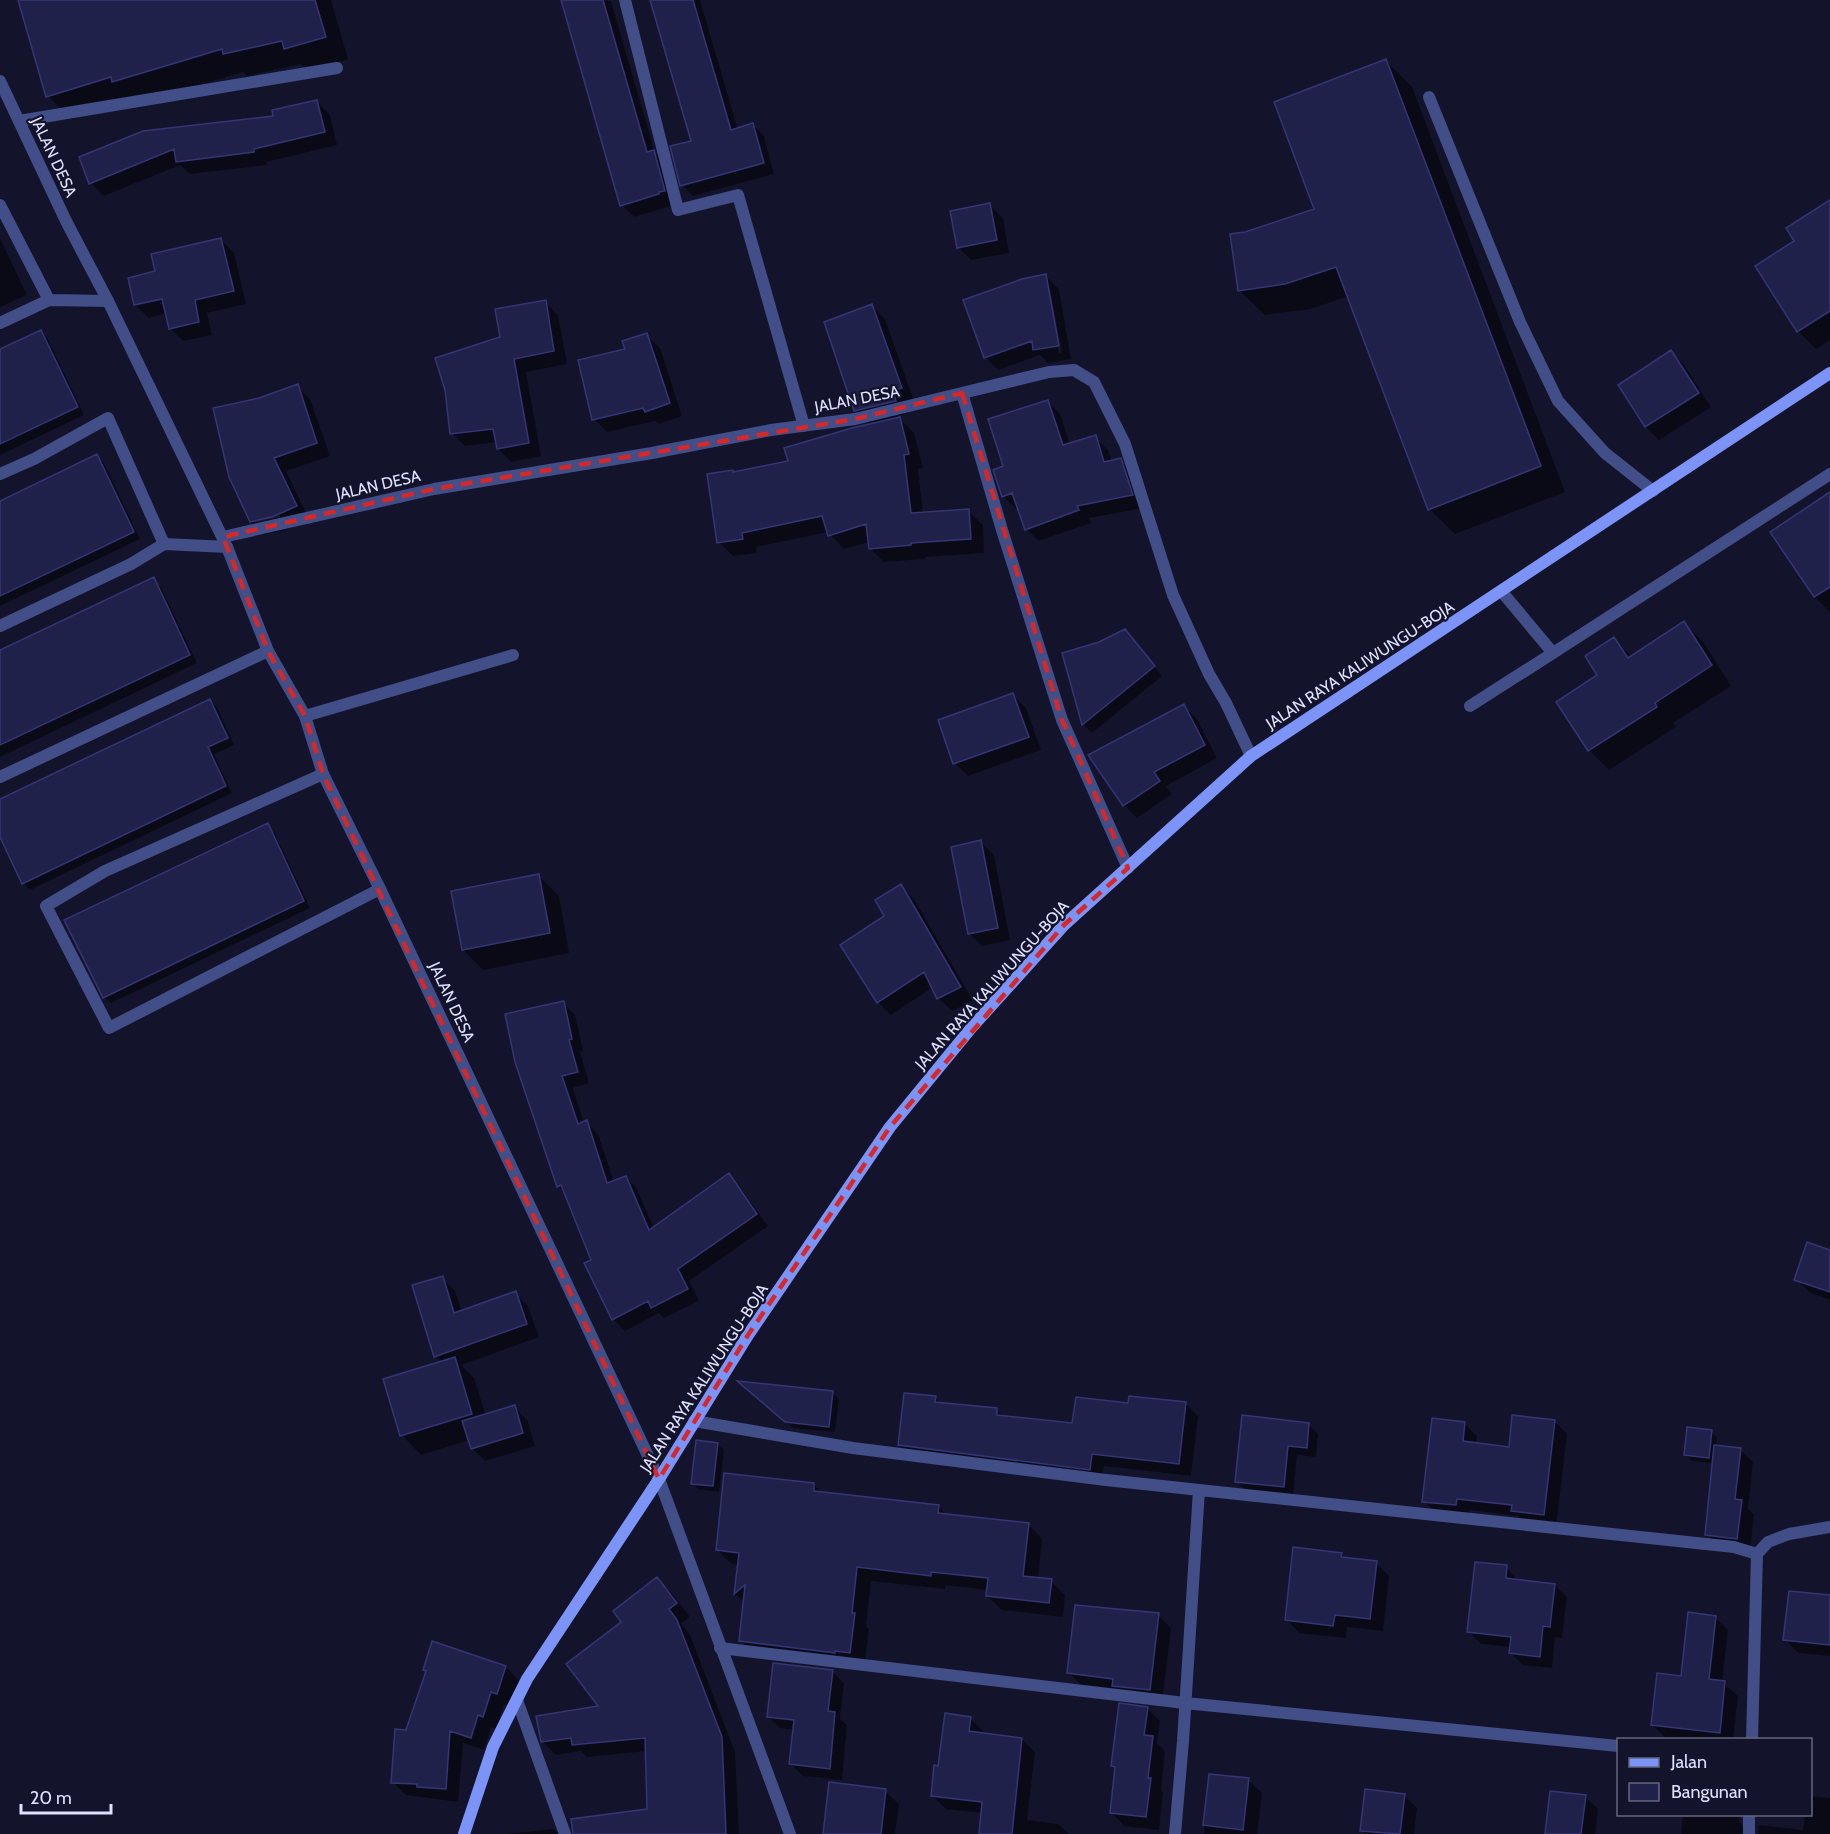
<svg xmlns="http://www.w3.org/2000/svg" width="1830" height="1834" viewBox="0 0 1830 1834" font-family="Cabin,sans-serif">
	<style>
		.shadow { fill: #0007; fill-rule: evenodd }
		.building { fill: #20214b; stroke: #343575; stroke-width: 1.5 }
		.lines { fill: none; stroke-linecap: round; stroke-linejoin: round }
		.service { stroke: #414e87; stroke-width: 12 }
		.minor { stroke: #414e87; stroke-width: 12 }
		.tertiary { stroke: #414e87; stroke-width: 12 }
		.secondary { stroke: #7c94f7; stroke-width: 12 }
		.marked { fill: none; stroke: #d62828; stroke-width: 4.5; stroke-dasharray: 12 8; stroke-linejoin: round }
		.labels { text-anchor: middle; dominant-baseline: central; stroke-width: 4.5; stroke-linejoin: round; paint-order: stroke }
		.street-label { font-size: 16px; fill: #dfe2fd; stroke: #13142b }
	</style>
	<rect width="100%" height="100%" fill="#13142b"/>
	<!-- shadow -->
	<path class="shadow" d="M19,0h312l17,59 -40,12 -7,-7 -54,12 -4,-4 -106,32 -5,-4 -61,19 -23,-23z
		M563,0l48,1 44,152 11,11 10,39 -6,1 1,2 -37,11 -12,-12z
		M652,0h48l38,130 15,-5 11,11 10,38 -81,22 -11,-11 11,-43z
		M1386,61l26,26 153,405 -110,42 -26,-25 -80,-213 -38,13 -46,6 -26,-25 6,-56 71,-24z
		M317,101l13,14 7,30 -71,17 1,3 -77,9 -10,-9 -76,31 -13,-13 -10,-25 194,-40z
		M989,205l14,13 6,35 -38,7 -13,-13z
		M1830,214v126l-14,9 -18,-18 -2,-89z
		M0,238l27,57 -27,12z
		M221,240l13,13 12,51 -39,9 5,22 -29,6 -13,-13 -3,-15 -18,5 -14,-13 22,-33z
		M1046,276l13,13 12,70 -23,4 -8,-8 -42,15 -13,-13zM1047,289h3l12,64 -3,1z
		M545,302l13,13 9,49 -41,8 15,84 -30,6 -13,-13 -1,-7 -32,4 -13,-13 49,-95z
		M872,306l13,13 29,82 -9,3 3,10 -11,2 17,17 9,35 -5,1 5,44 45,-2 15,14 1,28 -59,4v2l-41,3 -14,-14 -1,-6 -25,7 -16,-17 -72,15 1,6 -24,3 -14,-14 16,-68 55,-12 80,-37 -15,-15z
		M41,331l7,8 36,76 -84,40v-104z
		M646,335l14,13 22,68 -23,8 -4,-3 -48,11 -13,-13 32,-69z
		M1671,352l13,13 27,42 -52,33 -13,-13 -26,-41z
		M297,386l13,13 20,57 -44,15 23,48 -23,11 -22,5 -13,-13 8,-123zM279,514l1,3 -25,6v-3z
		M1047,401l13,13 10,31 25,-8 13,13 4,12 8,-2 13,13 11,35 -55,10 2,5 -52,18 -13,-12 -7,-21 -3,1 -13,-13 2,-29z
		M97,456l7,7 36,76 -140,67v-104z
		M1830,494v118l-15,-15 -42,-65z
		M153,579l8,8 36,76 -197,94v-105z
		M1684,623l20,20 27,43 -58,37 3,4 -67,43 -20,-20 -31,-48 41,-27 15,-36 18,18z
		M1133,640l29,36 -70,57 -9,-9z
		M1013,695l13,13 15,42 -73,26 -13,-13z
		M210,700l7,7 17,38 -20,9 18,39 -202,97 -7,-7 -23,-50v-33z
		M1184,706l13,13 20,39 -51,28 6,8 -35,24 -13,-13 -33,-49z
		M267,825l7,7 36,76 -199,95 -7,-6z
		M981,842l13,13 16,85 -28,6 -13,-13z
		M539,876l20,20 10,57 -86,17 -20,-20z
		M901,886l13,13 59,102 -21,10 -14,-13 -5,-11 -42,28 -13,-13 8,-85z
		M563,1003l12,12 8,36 -3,1 9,31 -16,5 11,35 2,-1 12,12 16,48 12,-5 11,12 17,39 75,-53 11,12 28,39 -79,55 10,20 -35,17 -5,-5 -34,18 -12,-12 -48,-126 -7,-7z
		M1830,1252v48l-21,-8 -13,-13z
		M442,1278l13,13 7,21 53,-19 13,13 11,31 -78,28 13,13 12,38 28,-9 13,13 8,26 -50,15 -13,-13 -3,-8 -48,15 -19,-20 40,-73 -6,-6z
		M745,1387l87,6 7,6 -4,33 -42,-4z
		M935,1398l6,6 56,6 7,7 70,8 55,-20 57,-1 12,12 -7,60 -87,-10 -2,15 -190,-24 -13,-12z
		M1555,1422l12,12 -11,93 -31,-4 -7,-7 -49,-6 -1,7 -32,-4 -12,-12 41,-77 12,12 -1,8 34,5z
		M1309,1425l9,9 -2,23 -19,-2 -4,41 -47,-5 -9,-10z
		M1711,1431l6,7 -1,9 24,2 13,13 -5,47 6,5 -4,37 -30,-3 -13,-14 6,-71 -21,-2 -6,-6z
		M718,1444l6,6 -5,42 -21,-3 -6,-6z
		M814,1485l9,9 115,12 10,10 80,8 14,15 -4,40 13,2 14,14 -2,22 -61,-7 -15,-14 1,-6 -43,-5v4l-74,-8 -5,45 3,3 -5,38 -109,-12 -15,-15 5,-37 -10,-9 4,-29 -7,-1 -15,-14z
		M1341,1555l5,5 30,3 13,13 -6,55 -36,-4 -1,11 -47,-5 -13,-14z
		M1506,1567l12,14 37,4 12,12 -5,41 -7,-1 -3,31 -29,-3 -12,-12v-6l-30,-3 -12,-12z
		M657,1579l14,13 19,25 -9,6 9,12 45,117 4,82h-165l75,-24 -2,-59 -60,6 -6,-6 -25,4 -14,-14 59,-33 22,-86z
		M1830,1597v59l-32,-3 -13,-14z
		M1158,1615l13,13 -9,75 -80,-17 -13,-13z
		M1715,1617l13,13 -6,52 16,14 -5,44 -67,-2 -14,-13 30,-47z
		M433,1643l73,24 13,14 -9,25 -6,-2 -8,25 -5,-2 -7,23 -21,-7 -5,59 -52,-7 -13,-13 34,-110z
		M832,1671l12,12 -4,36 7,6 -5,55 -39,-4 -12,-12 4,-34 -15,-2 -12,-12z
		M1147,1708l13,13 -3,22 8,8 -4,39 2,2 -4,38 -35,-4 -13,-14 5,-43 -3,-3z
		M970,1718l13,13v3l39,5 13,13 -8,68 31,4 11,10h-89l3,-21 -37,-4 -14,-13 8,-28z
		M1210,1776l38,4 14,13 -5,41h-53z
		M885,1791l14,13 -4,30h-71z
		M1404,1795l13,13 -3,26h-49l-3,-3z
		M1810,1796l20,2v36h-72l1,-9 44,5 2,-16h5z
		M1585,1797l13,12 -3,25h-49z
		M1683,1814h52l5,5 -1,3 12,12h-70z
		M553,1829l6,5h-54z"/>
	<!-- building -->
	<path class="building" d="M18,0h297l11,37 -42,12 -2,-8 -59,13 -1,-5 -110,33 -1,-5 -65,20z
		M561,0h42l44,152 7,-2 11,41 -6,1v2l-39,12z
		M650,0h43l38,130 22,-7 11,40 -84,23 -10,-40 21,-5z
		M1386,59l155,407 -113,44 -92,-243 -51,17 -47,7 -8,-57 15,-2 69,-23 -40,-107z
		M317,100l8,32 -71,17v3l-78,10 -2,-13 -85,35 -10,-27 64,-26 130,-15 -1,-6z
		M1830,200v111l-33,21 -42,-66 39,-25 -8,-13z
		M990,203l7,37 -40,8 -7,-37z
		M221,238l13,53 -39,9 4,22 -30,7 -7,-30 -28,6 -6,-27 27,-7 -4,-17z
		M1046,274l13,72 -26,4 -1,-9 -48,17 -21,-58 59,-21z
		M546,300l8,51 -40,8 15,84 -32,6 -4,-20 -43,5 -5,-44 -10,-32 65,-21 -5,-28z
		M872,304l30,84 -9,3 3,10 -42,10 -30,-89z
		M41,330l37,77 -78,37v-95z
		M647,333l23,70 -25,9 -2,-4 -51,12 -14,-60 47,-11 -3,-8z
		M1671,350l28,43 -54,34 -27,-42z
		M298,384l19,59 -43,15 23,48 -25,11 -22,5 -21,-45 -16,-69 46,-10z
		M1048,400l15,45 33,-10 8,27 17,-4 12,37 -56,11 2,4 -54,20 -13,-37 -10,4 -9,-27 10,-4 -15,-47z
		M900,417l9,37 -5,1 7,58 58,-4 2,30 -60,4v2l-42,4 -3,-25 -38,12 -6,-20 -80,17 1,6 -26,4 -10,-69 26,-4v2l55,-11 -4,-13 68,-20z
		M97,454l37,78 -134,64v-95z
		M1830,492v95l-16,10 -44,-65z
		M154,577l36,78 -190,90v-95z
		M1684,621l28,44 -57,38 2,4 -69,44 -32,-49 41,-27 -12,-19 29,-19 14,21z
		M1125,629l30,37 -73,59 -20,-72 37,-11z
		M1013,693l16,44 -76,27 -15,-44z
		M210,699l18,39 -20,9 18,39 -204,98 -22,-47v-38z
		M1184,704l21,41 -51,27 6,9 -37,25 -35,-51z
		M268,823l36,78 -201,97 -39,-78z
		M981,840l17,88 -30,6 -17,-87z
		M539,874l11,59 -88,17 -11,-59z
		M901,884l60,103 -24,12 -13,-27 -47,31 -37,-58 44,-29 -9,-16z
		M564,1001l8,38 -3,1 9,32 -16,4 16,48 9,-4 20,63 19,-7 23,54 80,-57 28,41 -79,55 10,20 -37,19 -3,-7 -36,19 -28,-57 7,-3 -30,-75 -4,2 -42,-125 -10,-48z
		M1807,1242l23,8v42l-36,-12z
		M443,1276l11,37 62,-22 11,33 -93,33 -22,-72z
		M455,1357l17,57 -72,22 -17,-57z
		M737,1381l96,10 -4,36 -44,-5z
		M904,1393l32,3 -1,6 62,6v7l75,8 4,-26 52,6 1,-7 57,6 -7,62 -87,-10 -2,16 -192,-25z
		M515,1405l8,28 -52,16 -9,-28z
		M1242,1415l67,8 -2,25 -19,-2 -4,41 -49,-5z
		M1512,1415l43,5 -11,95 -33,-4 1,-6 -55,-6 -1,6 -34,-3 10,-84 33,4 -2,19 46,6z
		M1687,1427l25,3 -3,28 -25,-3z
		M696,1440l22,3 -5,43 -22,-2z
		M1714,1445l27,3 -6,51 7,1 -5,39 -32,-4z
		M724,1473l90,10v8l125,14 -1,8 91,10 -6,53 29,3 -3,24 -63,-7 2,-18 -57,-6v4l-74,-9 -5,46h3l-5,40 -15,-2v2l-96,-12 6,-56 -11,9 5,-41 -23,-3z
		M1293,1547l49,6 -1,4 36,4 -7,58 -35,-4 -2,11 -48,-6z
		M1475,1562l32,3 -1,13 49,6 -5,43 -7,-1 -3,31 -31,-4 2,-16 -44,-5z
		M657,1577l20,26 -8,6 8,11 45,117 4,97h-153l-2,-15 76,-10 -2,-71 -73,7 -1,-7 -30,4 -5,-26 62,-10 -32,-42 55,-42 -8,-11z
		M1789,1591l41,4v50l-47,-5z
		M1075,1605l84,8 -9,77 -38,-4 1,-7 -46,-6z
		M1688,1612l28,4 -7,63 16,2 -5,52 -69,-8 6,-52 24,3z
		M432,1641l74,25 -9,28 -6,-2 -8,25 -5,-2 -7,23 -21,-7 -4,58 -29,-2v-3l-26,-1 4,-54 11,1 20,-59 -3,-1z
		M773,1663l60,7 -5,41 7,1 -5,57 -41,-5 5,-44 -27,-3z
		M1119,1703l29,4 -4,28 9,1 -5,42h3l-5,39 -36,-4 5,-46 -4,-1z
		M945,1713l26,4 -2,14 53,7 -10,96h-33l3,-32 -51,-6 3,-31 4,1z
		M1209,1774l40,4 -6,52 -40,-5z
		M829,1782l57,7 -5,45h-58z
		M1365,1789l40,5 -5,40 -40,-3z
		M1550,1791l36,4 -5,39h-36z"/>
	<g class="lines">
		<!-- service -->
		<path class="service" d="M1502,592l51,61 277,-179
			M1470,706l83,-53"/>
		<!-- minor -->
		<path class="minor" d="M625,0l53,210 60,-15 66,231
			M1429,97l91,225 38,79 47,52 48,38
			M19,121l318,-53
			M0,205l49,95
			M0,323l49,-23 59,1
			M962,393l40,137 60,190 66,148
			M0,474l34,-15 74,-41 56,126 63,3
			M223,537l211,-48 218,-36 119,-23 84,-11 194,-47 25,-2 20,12 31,62 48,151 36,79 17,29 25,53
			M0,626l131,-62 33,-20
			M305,716l208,-61
			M323,774l-218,97 -59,35 63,122 271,-139
			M0,777l268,-126
			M694,1421l159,27 253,32 628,67 23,7
			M720,1648l465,55 433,43
			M517,1700l48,134
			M1752,1740l5,-186 11,-12 21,-8 41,-7
			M1175,1834l8,-93 16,-251
			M1749,1834v-20"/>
		<!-- tertiary -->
		<path class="tertiary" d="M0,81l66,140 42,80 119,246 41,104 37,65 18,58 57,115 279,590 131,355"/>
		<!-- secondary -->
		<path class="secondary" d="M464,1834l29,-87 34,-68 132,-200 89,-144 142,-208 82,-100 92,-102 187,-169 579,-383"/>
	</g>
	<!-- marked area -->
	<path class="marked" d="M962,393l100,327 66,148 -64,57 -174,202 -142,208 -89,144 -336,-705 -18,-58 -37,-65 -45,-114 211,-48 421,-70z"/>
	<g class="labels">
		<!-- street labels -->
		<g class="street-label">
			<text transform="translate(54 157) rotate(65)">JALAN DESA</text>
			<text transform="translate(857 399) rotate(-11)">JALAN DESA</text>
			<text transform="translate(378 485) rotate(-13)">JALAN DESA</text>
			<text transform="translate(1360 665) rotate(-33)">JALAN RAYA KALIWUNGU-BOJA</text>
			<text transform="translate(992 985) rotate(-48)">JALAN RAYA KALIWUNGU-BOJA</text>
			<text transform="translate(452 1002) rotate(65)">JALAN DESA</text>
			<text transform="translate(704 1378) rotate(-57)">JALAN RAYA KALIWUNGU-BOJA</text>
		</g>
	</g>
	<!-- legend -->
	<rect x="1617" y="1738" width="195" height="78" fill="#13142b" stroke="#65667f" stroke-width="1.5"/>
	<rect x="1629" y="1758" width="30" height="9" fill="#7c94f7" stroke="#65667f" stroke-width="1.5"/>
	<text x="1671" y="1768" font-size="18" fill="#dfe2fd">Jalan</text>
	<rect x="1629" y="1783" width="30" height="18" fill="#20214b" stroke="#65667f" stroke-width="1.5"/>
	<text x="1671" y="1798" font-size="18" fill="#dfe2fd">Bangunan</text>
	<!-- scale -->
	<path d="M21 1804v9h90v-9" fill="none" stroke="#dfe2fd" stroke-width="3"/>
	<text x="30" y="1804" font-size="18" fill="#dfe2fd" stroke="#13142b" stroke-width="4.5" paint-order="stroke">20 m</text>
</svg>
